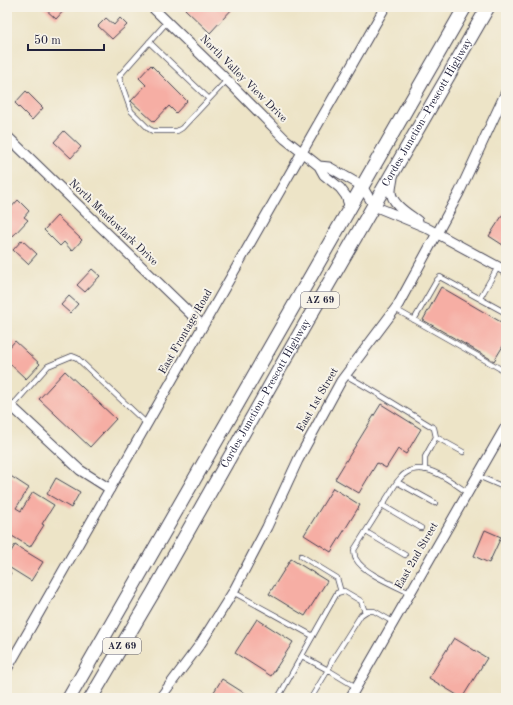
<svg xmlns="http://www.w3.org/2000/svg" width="513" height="705" viewBox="0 0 513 705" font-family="'Old Standard TT',serif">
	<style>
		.building { fill: #f6aea4 }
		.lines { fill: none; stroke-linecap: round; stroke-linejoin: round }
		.lane-casing { stroke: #403f50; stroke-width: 6 }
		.street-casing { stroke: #403f50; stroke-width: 11 }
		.primary-casing { stroke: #403f50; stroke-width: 15 }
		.lane { stroke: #fff; stroke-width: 4.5 }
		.street { stroke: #fff; stroke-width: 9 }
		.primary { stroke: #fff; stroke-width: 13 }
		.labels { text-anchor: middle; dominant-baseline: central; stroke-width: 4; stroke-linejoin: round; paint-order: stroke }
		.shield { fill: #f7f3e8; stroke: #62616f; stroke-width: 1 }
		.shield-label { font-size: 10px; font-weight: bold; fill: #22223b }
		.street-label { font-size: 11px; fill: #22223b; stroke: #f7f3e8 }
	</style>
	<rect width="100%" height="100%" fill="#f7f3e8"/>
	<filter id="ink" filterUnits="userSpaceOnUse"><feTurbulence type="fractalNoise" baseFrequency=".025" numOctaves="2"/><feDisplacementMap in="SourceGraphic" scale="8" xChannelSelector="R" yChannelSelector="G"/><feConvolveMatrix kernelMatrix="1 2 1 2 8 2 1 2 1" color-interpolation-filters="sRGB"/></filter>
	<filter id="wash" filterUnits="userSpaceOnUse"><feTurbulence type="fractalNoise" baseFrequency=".012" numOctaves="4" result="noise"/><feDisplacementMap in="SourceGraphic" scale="16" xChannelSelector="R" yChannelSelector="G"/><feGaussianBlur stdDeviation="0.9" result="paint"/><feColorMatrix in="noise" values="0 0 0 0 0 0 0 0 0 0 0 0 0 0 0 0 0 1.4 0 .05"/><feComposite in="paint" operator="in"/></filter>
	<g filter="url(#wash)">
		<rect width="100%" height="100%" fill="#ede4c7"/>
		<g id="blocks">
			<!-- building -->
			<path class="building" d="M43,7h24l-11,12z
				M186,7h48l-24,26 -25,-24z
				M106,18l8,7 6,-7 7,7 -15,14 -14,-13z
				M151,65l36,36 -11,12 -7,-7 -15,16 -23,-21 15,-16 -7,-7z
				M26,91l17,17 -11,12 -17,-17z
				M64,131l17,16 -10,11 -17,-16z
				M18,200l11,11 -5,6 4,3 -15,16 -6,-5v-19z
				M506,210v37l-17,-11z
				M57,216l25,24 -10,11 -8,-9 -4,4 -16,-16z
				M22,240l15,14 -9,10 -15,-14z
				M92,269l8,7 -15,16 -8,-7z
				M441,287l65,38v16l-12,20 -71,-41z
				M69,296l9,8 -8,9 -9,-8z
				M15,341l25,23 -14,15 -19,-18v-11z
				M65,371l51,48 -26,28 -51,-48z
				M381,404l40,25 -15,25 -8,-5 -12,19 -9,-5 -18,30 -24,-14z
				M9,475l20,13 -13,20 5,3 12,-19 21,13 -12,19 2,1 -14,22 -23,-14v-56z
				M56,478l24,14 -9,16 -24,-14z
				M333,488l27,17 -29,47 -27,-17z
				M485,530l16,7 -12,26 -15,-7z
				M15,545l28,17 -12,19 -24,-15v-8z
				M291,559l36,22 -22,35 -36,-22z
				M7,570l4,3 -4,7z
				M257,619l36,23 -22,34 -36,-23z
				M454,638l33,20 -25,40 -33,-20z
				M222,679l30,19h-42z"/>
		</g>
	</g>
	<g filter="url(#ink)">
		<use href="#blocks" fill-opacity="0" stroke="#403f50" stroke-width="1"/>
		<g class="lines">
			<defs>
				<path id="lane" d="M167,22l-46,52 -2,3 12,34 18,18 4,2h24l5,-3 45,-48
					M149,42l60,57
					M480,298l18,-31
					M395,309l111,63
					M414,320l23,-40 3,-3 66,36
					M345,375c30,16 59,35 89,53l2,9 -11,20v13
					M12,406l36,-40 24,-10 5,2 70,66
					M436,437l27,15
					M478,476l28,12
					M397,482l38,21
					M382,505l39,23
					M366,532l39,23
					M301,556l36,22 4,14
					M233,592l80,44
					M410,593c-14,-7 -47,-20 -54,-34 -2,-2 -1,-6 -2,-9l43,-68c3,-3 5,-7 9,-9 19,-13 46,9 62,20
					M302,656l26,14 5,-11 28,-44 6,-4h7l19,11
					M278,698l59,-105 7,-2 17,10 4,11
					M311,698l17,-28 28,17"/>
				<path id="street" d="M152,7l75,73 58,59 34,27 5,9 16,13 6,8 4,12
					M7,136l196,190
					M319,166l10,1 33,19 12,20 51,21 81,44
					M393,176c0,5 -2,10 -2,15 0,13 18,23 27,30
					M7,402l73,68 30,19
					M7,669l378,-662
					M160,698l41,-55 32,-51 34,-65 31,-67 43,-79 57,-76 61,-112 47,-101
					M350,698l156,-272"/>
				<g id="primary">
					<path d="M69,698l396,-691"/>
					<path id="s1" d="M91,698l62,-105 131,-232 204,-354"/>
				</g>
			</defs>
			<!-- lane casing -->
			<use href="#lane" class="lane-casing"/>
			<!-- street casing -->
			<use href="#street" class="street-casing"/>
			<!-- primary casing -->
			<use href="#primary" class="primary-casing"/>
			<!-- lane -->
			<use href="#lane" class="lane"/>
			<!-- street -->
			<use href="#street" class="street"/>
			<!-- primary -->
			<use href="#primary" class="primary"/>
		</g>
	</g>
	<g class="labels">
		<!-- shield labels -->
		<g class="shield">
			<rect x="301" y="292" width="38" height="16" rx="3"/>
			<rect x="103" y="638" width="38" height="16" rx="3"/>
		</g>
		<g class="shield-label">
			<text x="320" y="300">AZ 69</text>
			<text x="122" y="646">AZ 69</text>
		</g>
		<!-- street labels -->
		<g class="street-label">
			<text transform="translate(243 79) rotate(45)">North Valley View Drive</text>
			<text stroke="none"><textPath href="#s1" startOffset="675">Cordes Junction–Prescott Highway</textPath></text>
			<text transform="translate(113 223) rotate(44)">North Meadowlark Drive</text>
			<text transform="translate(186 332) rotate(-60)">East Frontage Road</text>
			<text stroke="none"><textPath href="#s1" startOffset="351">Cordes Junction–Prescott Highway</textPath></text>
			<text transform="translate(318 400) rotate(-60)">East 1st Street</text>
			<text transform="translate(417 556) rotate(-60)">East 2nd Street</text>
		</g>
	</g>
	<!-- margin -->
	<rect width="513" height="705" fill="none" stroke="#f7f3e8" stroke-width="24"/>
	<!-- scale -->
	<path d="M28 44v6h76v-6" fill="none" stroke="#22223b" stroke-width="2"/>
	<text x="34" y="44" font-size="12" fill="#22223b" stroke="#f7f3e8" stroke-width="3" paint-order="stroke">50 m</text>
</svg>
